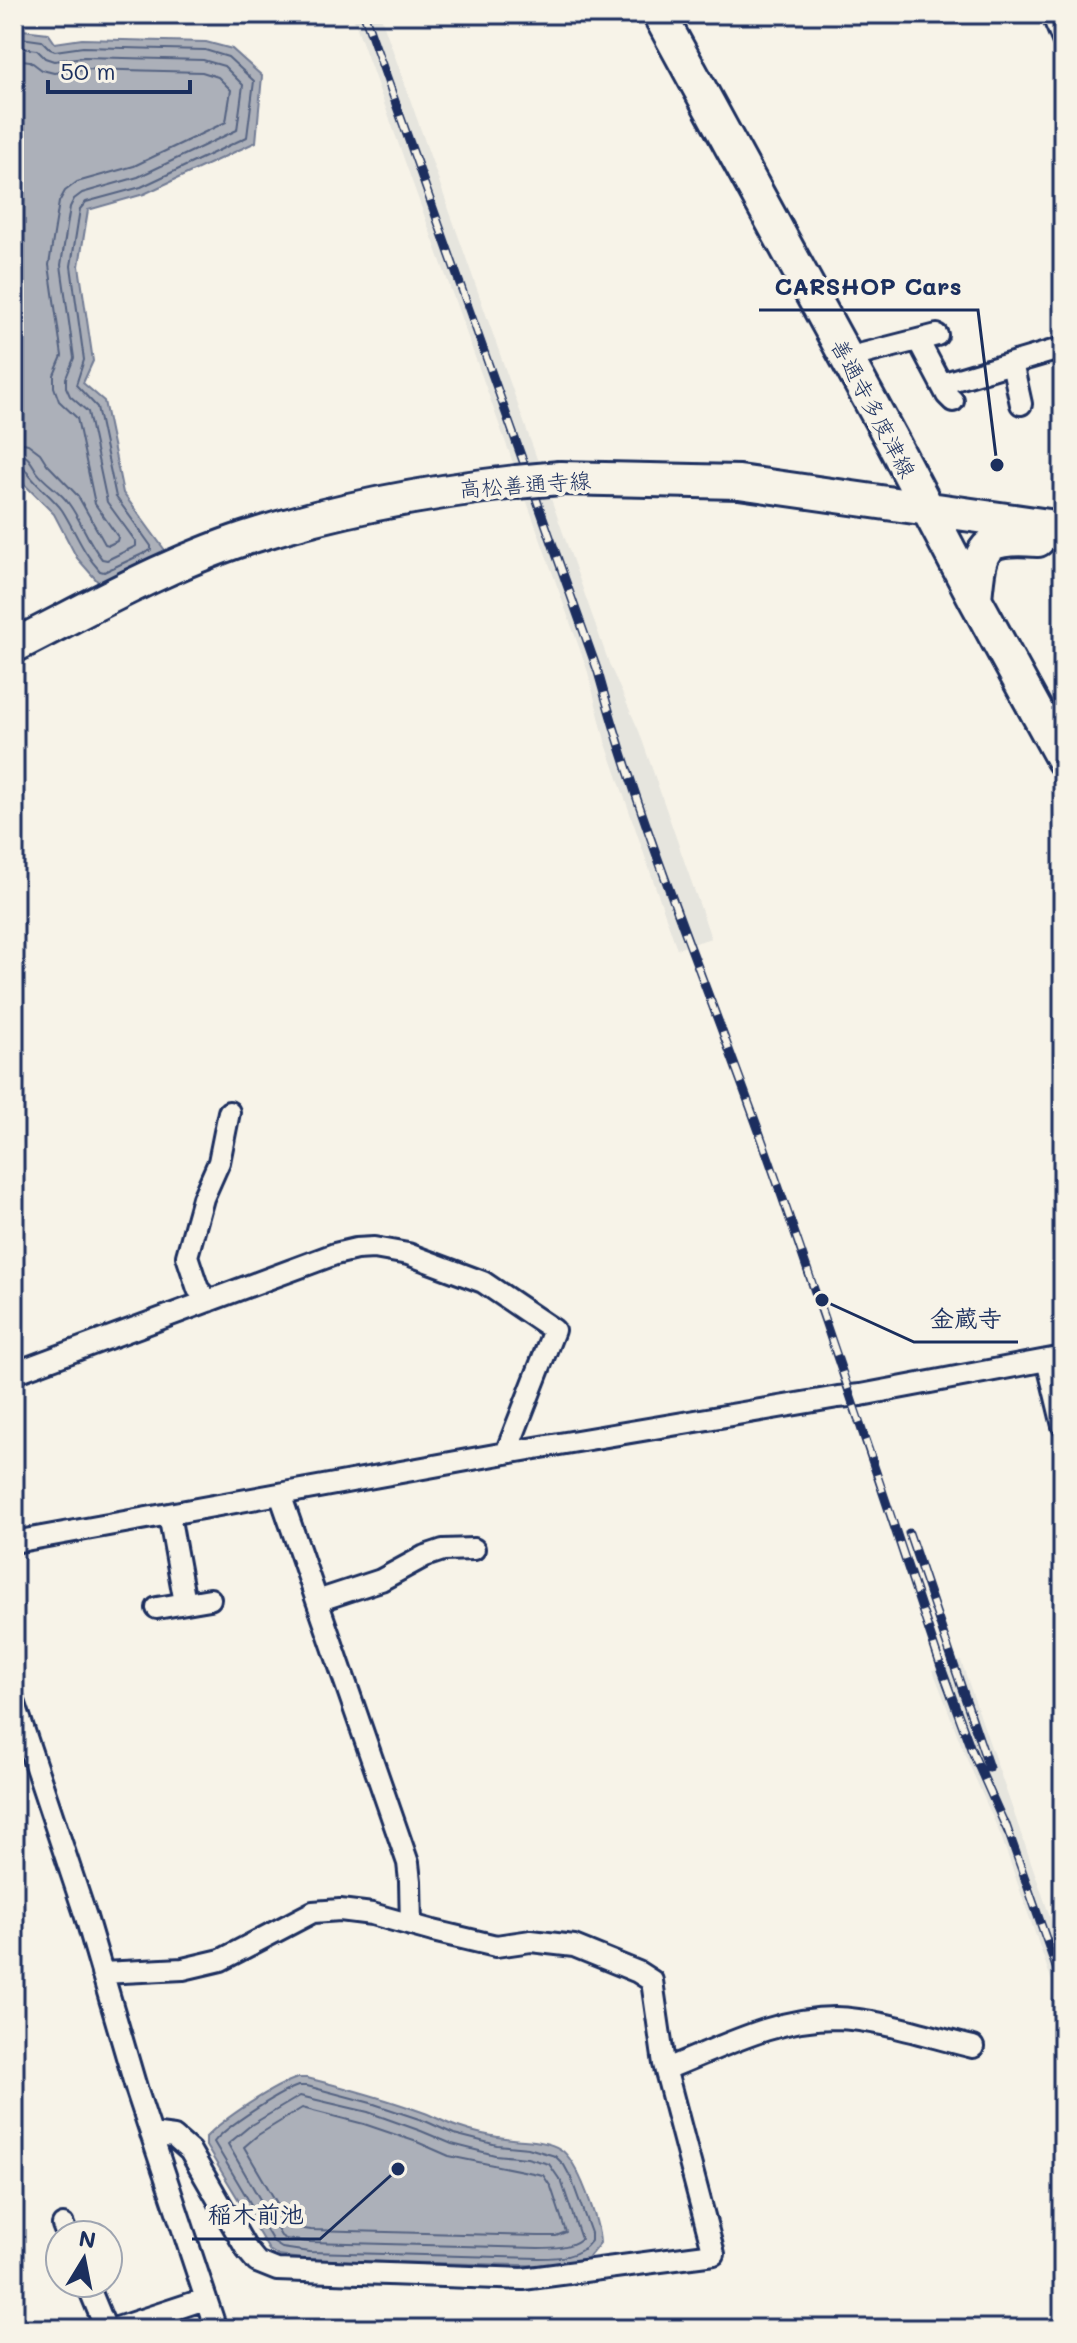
<svg xmlns="http://www.w3.org/2000/svg" width="1077" height="2343" viewBox="0 0 1077 2343" font-family="Mali,'Klee One',sans-serif">
	<style>
		.built { fill: #e6e5de }
		.water { fill: #acb0b9; stroke: #727c95; stroke-width: 2 }
		.lines { fill: none; stroke-linecap: round; stroke-linejoin: round }
		.shore { stroke: #556382; stroke-width: 2 }
		.street-casing { stroke: #1b2f5e; stroke-width: 26 }
		.primary-casing { stroke: #1b2f5e; stroke-width: 38 }
		.street { stroke: #f7f3e8; stroke-width: 20 }
		.primary { stroke: #f7f3e8; stroke-width: 32 }
		.rail-casing { stroke: #1b2f5e; stroke-width: 9 }
		.rail { stroke: #f7f3e8; stroke-width: 6; stroke-dasharray: 18; stroke-linecap: butt }
		.primary-bridge-casing { stroke: #1b2f5e; stroke-width: 38; stroke-linecap: butt }
		.primary-bridge { stroke: #f7f3e8; stroke-width: 32 }
		.labels { text-anchor: middle; dominant-baseline: central; stroke-width: 8; stroke-linejoin: round; paint-order: stroke }
		.street-label { font-size: 22px; fill: #1b2f5e; stroke: #f7f3e8 }
		.leader { fill: none; stroke: #1b2f5e; stroke-width: 3 }
		.callout-dot { fill: #1b2f5e; stroke: #f7f3e8; stroke-width: 3 }
		.callout-label { font-size: 24px; text-anchor: middle; font-weight: bold; fill: #1b2f5e; stroke: #f7f3e8; stroke-width: 8; stroke-linejoin: round; paint-order: stroke }
	</style>
	<rect width="100%" height="100%" fill="#f7f3e8"/>
	<filter id="ink" filterUnits="userSpaceOnUse"><feTurbulence type="fractalNoise" baseFrequency=".0125" numOctaves="2"/><feDisplacementMap in="SourceGraphic" scale="16" xChannelSelector="R" yChannelSelector="G"/><feConvolveMatrix kernelMatrix="1 2 1 2 8 2 1 2 1" color-interpolation-filters="sRGB"/></filter>
	<g filter="url(#ink)">
		<!-- built -->
		<path class="built" d="M352,14h28l230,652 29,65 72,207 -34,11 -72,-208 -17,-69z
			M961,1661l102,293v59l-62,-177 -36,-81 -32,-85z"/>
		<!-- water -->
		<path class="water" d="M14,29l34,4 7,10 27,-4 124,3 26,7 30,27 -6,66 -112,52 -56,16 -9,56 14,95 -10,22 21,18 19,92 44,60 -68,30 -22,-25 -23,-44 -33,-33 -7,-19z
			M298,2078h9c40,10 79,21 118,35 11,4 22,11 33,14 17,6 36,10 54,12 15,2 34,1 48,10 18,11 39,73 40,94l-13,16 -27,7 -251,-6 -30,-4 -10,-6 -63,-104v-9c17,-18 68,-52 92,-59z"/>
		<g class="lines">
			<!-- shore -->
			<path class="shore" d="M14,37l28,4 8,8 5,2 28,-4 122,3 23,7 26,24 -7,56 -106,50 -55,15 -6,7 -9,57 13,94 -8,25 21,22 19,90 35,49v4l-47,22 -4,-1c-19,-21 -24,-39 -38,-61 -12,-16 -29,-26 -39,-44l-9,-2
				M14,47l23,3 8,8 9,3 30,-4 119,3 21,6 19,19 -6,45 -99,47 -56,16 -8,6 -4,8 -9,58 13,93 -8,20v9l4,9 18,16 19,90 29,40v4l-29,14 -5,-1c-14,-17 -20,-37 -33,-55 -8,-12 -23,-20 -32,-32 -7,-11 -8,-18 -23,-19
				M14,59l16,2 12,9 12,3 31,-4 117,3 16,5 13,13 -5,32 -92,44 -57,16 -12,9 -6,11 -10,63 13,91 -8,19v12l5,14 18,17 18,86 23,33 -1,4 -8,4 -4,-1 -27,-48 -31,-32 -7,-11 -12,-9 -14,-3
				M298,2086h9l64,17 54,18 29,13 43,11 31,3 27,8 9,9 7,13 20,55v8c-12,17 -33,17 -52,17l-230,-6 -27,-4 -8,-5 -60,-101c11,-15 66,-50 84,-56z
				M300,2096l68,16 53,19 31,13 43,11 32,3 22,6 13,19 19,56c-11,9 -28,9 -43,9l-228,-6 -24,-3 -5,-3 -53,-92 23,-19z
				M302,2108l62,16 53,18 32,14 94,19 8,12 15,45 -10,4h-18l-227,-6 -20,-3 -47,-80 14,-12z"/>
			<defs>
				<path id="street" d="M1052,14l11,26
					M918,340l29,55 6,6
					M847,358l90,-23
					M1012,363l9,41
					M941,384l115,-34
					M209,1301l-11,-12 -11,-33 16,-58 16,-36 10,-50
					M1047,1360l16,66
					M14,1373l321,-119 21,-5 18,-1 34,6 75,28 71,48 -48,123
					M280,1494l128,369 2,18 1,44
					M169,1514l16,89
					M14,1542l492,-89 332,-56 23,-2 202,-38
					M317,1601l64,-21 44,-24 18,-6 31,-1
					M157,1608l53,-9
					M14,1701l72,216 51,174 79,238
					M102,1973l81,-4 38,-9 92,-48 27,-2 32,4 61,17 63,15 35,-5 43,5 64,26 14,9 12,83 50,190 -191,25 -246,-9 -20,-8 -10,-12 -57,-99 -16,-14 -23,-3
					M666,2069c54,-21 109,-51 169,-51 44,1 95,19 138,29
					M63,2225l4,10
					M87,2283l19,46
					M114,2329l91,-30"/>
				<path id="primary" d="M659,14l232,425 84,160 88,161
					M560,478l179,4 324,46
					M975,599c5,-53 6,-63 63,-59
					M14,646c79,-40 159,-86 245,-112 83,-26 171,-42 257,-52"/>
			</defs>
			<!-- street casing -->
			<use href="#street" class="street-casing"/>
			<!-- primary casing -->
			<use href="#primary" class="primary-casing"/>
			<!-- street -->
			<use href="#street" class="street"/>
			<!-- primary -->
			<use href="#primary" class="primary"/>
			<defs>
				<path id="rail" d="M364,14l234,658c45,164 112,320 168,479 61,172 118,344 175,516l30,82 37,83
					M909,1533l80,235
					M1005,1822l58,165"/>
			</defs>
			<!-- rail casing -->
			<use href="#rail" class="rail-casing"/>
			<!-- rail -->
			<use href="#rail" class="rail"/>
			<defs>
				<path id="primary-bridge" d="M516,482l44,-4"/>
			</defs>
			<!-- primary-bridge casing -->
			<use href="#primary-bridge" class="primary-bridge-casing"/>
			<!-- primary-bridge -->
			<use href="#primary-bridge" class="primary-bridge"/>
		</g>
	</g>
	<g class="labels">
		<!-- street labels -->
		<g class="street-label">
			<text transform="translate(874 408) rotate(62)">善通寺多度津線</text>
			<text transform="translate(525 484) rotate(-4)">高松善通寺線</text>
		</g>
	</g>
	<!-- callouts -->
	<path class="leader" d="M997 465L978 310H759M822 1300L914 1342H1018M398 2169L320 2239H192"/>
	<g class="callout-dot">
		<circle cx="997" cy="465" r="8"/>
		<circle cx="822" cy="1300" r="8"/>
		<circle cx="398" cy="2169" r="8"/>
	</g>
	<g class="callout-label">
		<text x="868" y="295">CARSHOP Cars</text>
		<text x="966" y="1327">金蔵寺</text>
		<text x="256" y="2223">稲木前池</text>
	</g>
	<!-- margin -->
	<rect width="1077" height="2343" fill="none" stroke="#f7f3e8" stroke-width="48"/>
	<rect x="24" y="24" width="1029" height="2295" fill="none" stroke="#1b2f5e" stroke-width="3" filter="url(#ink)"/>
	<!-- north arrow -->
	<g transform="translate(84 2259) rotate(10)"><circle r="38" fill="#f7f3e8" stroke="#9fa5b1" stroke-width="2"/>
	<path d="M0-6L14 30L0 20L-14 30Z" fill="#1b2f5e"/>
	<text y="-12" font-size="22" font-weight="bold" text-anchor="middle" fill="#1b2f5e">N</text>
	</g>
	<!-- scale -->
	<path d="M48 80v12h142v-12" fill="none" stroke="#1b2f5e" stroke-width="4"/>
	<text x="60" y="80" font-size="24" fill="#1b2f5e" stroke="#f7f3e8" stroke-width="6" paint-order="stroke">50 m</text>
</svg>
